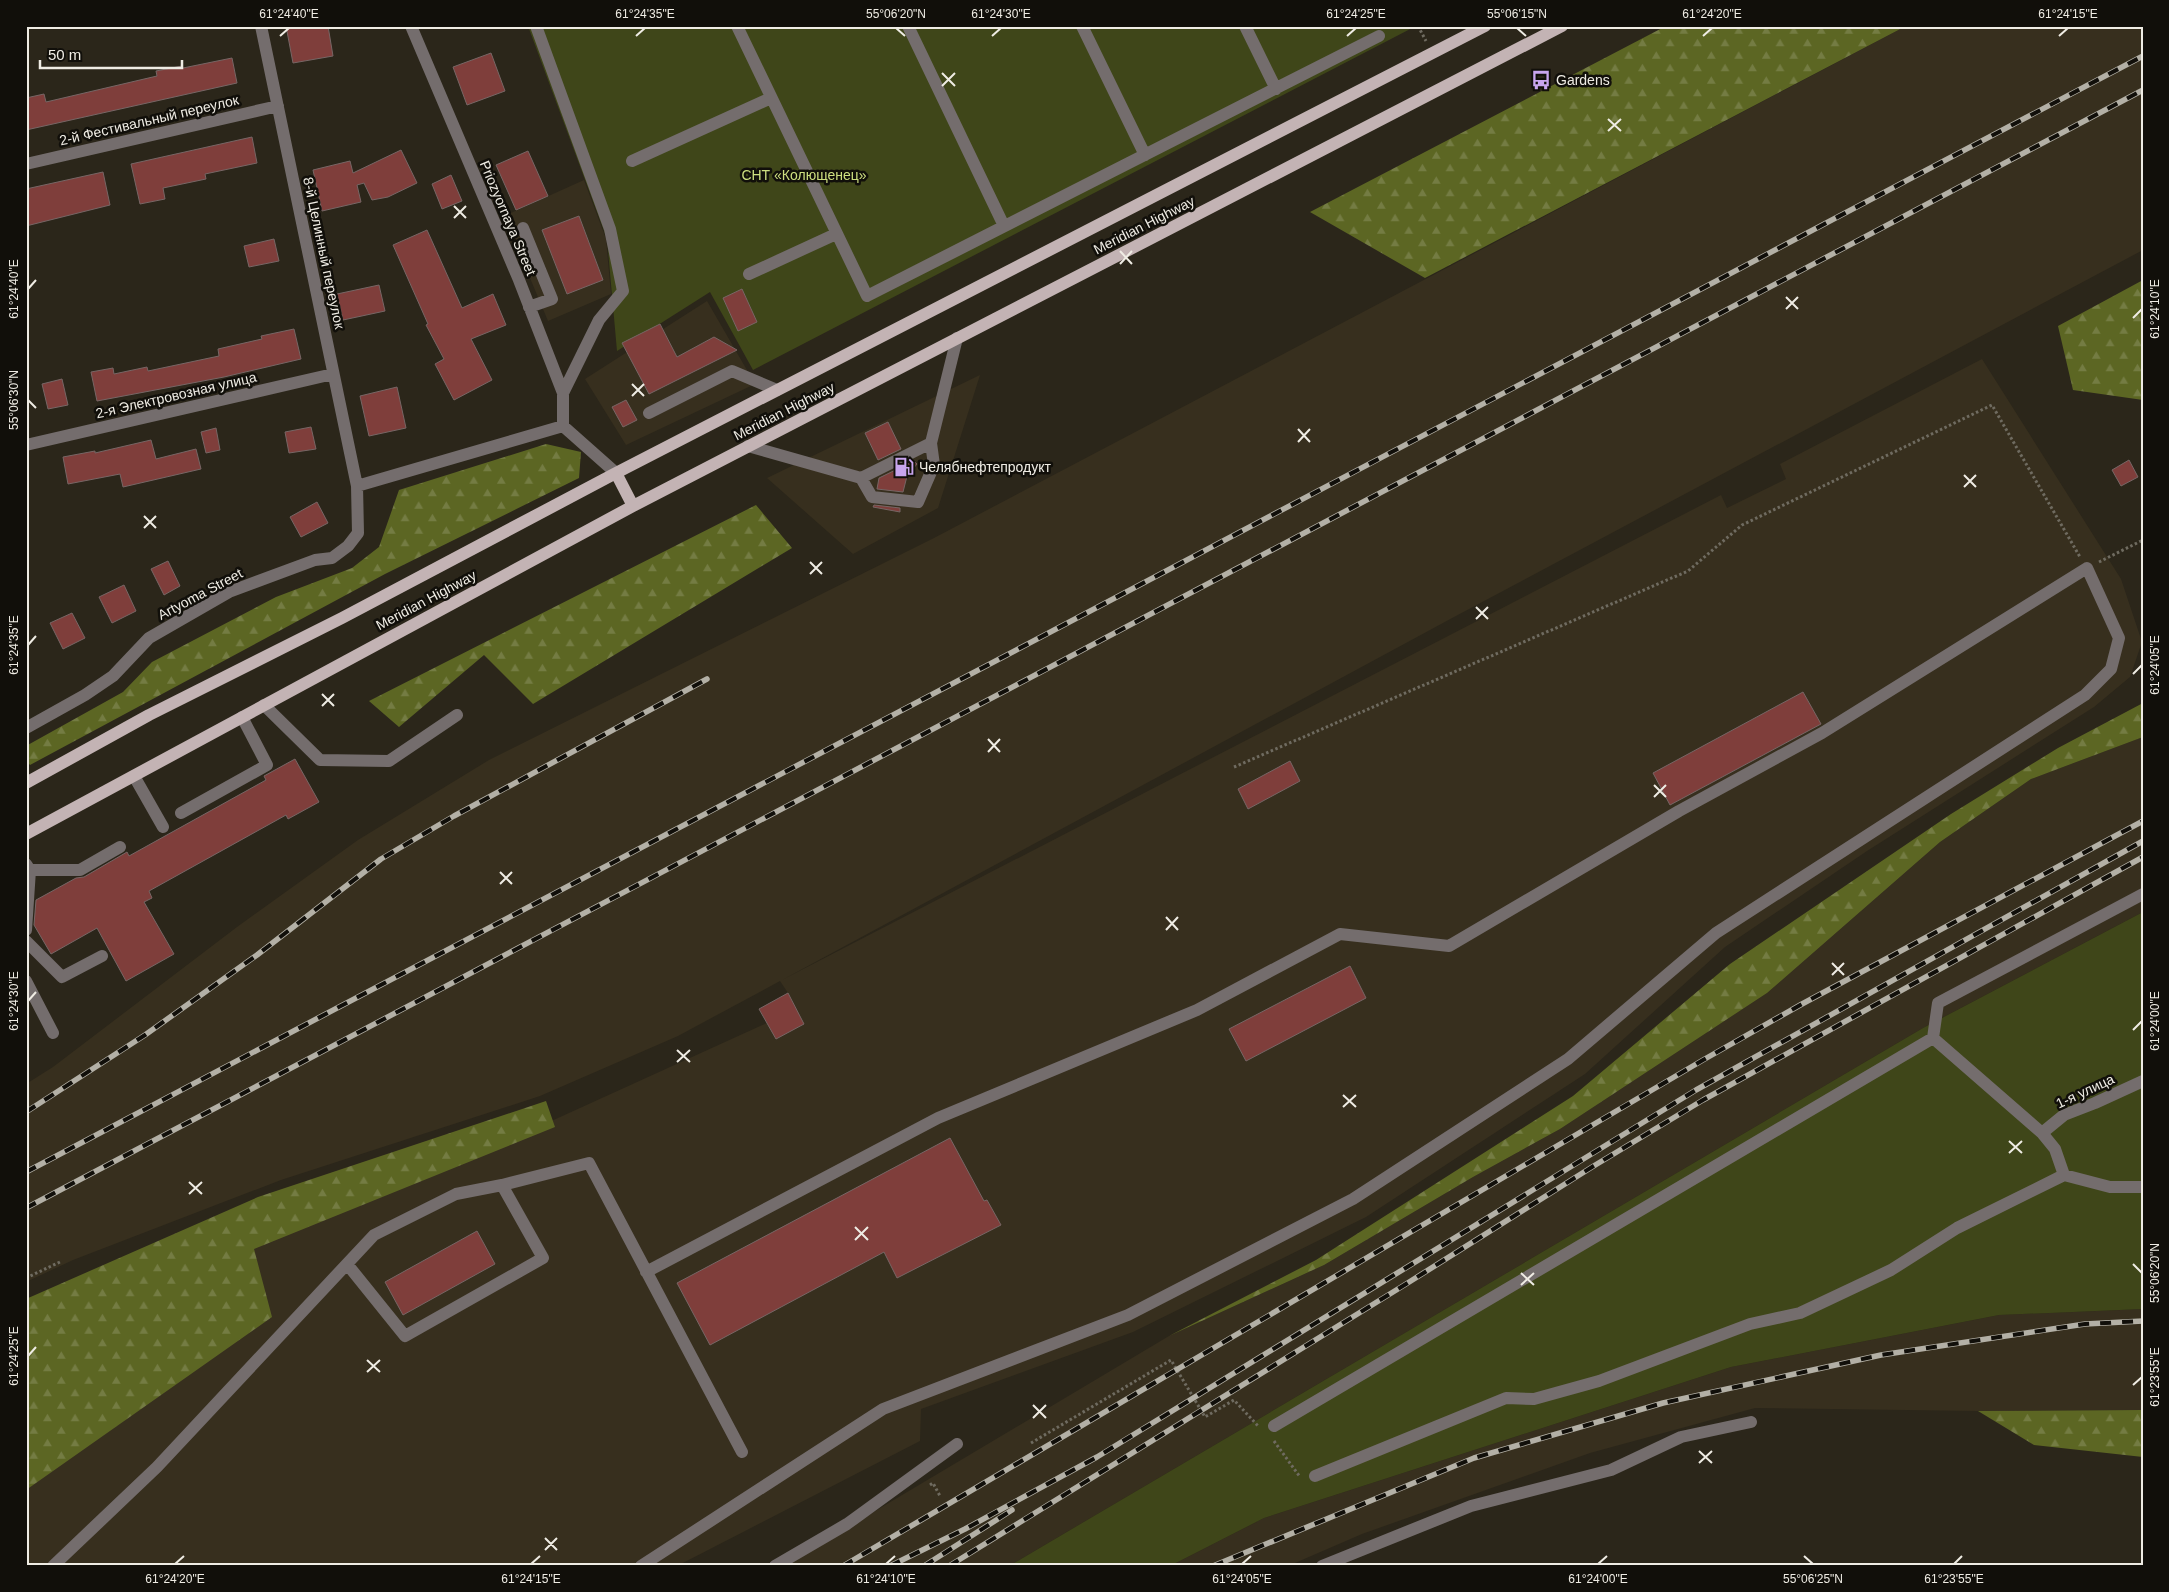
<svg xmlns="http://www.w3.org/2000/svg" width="2169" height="1592" viewBox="0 0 2169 1592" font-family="Arial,sans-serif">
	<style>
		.built { fill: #372f1e }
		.forest { fill: url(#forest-firs) }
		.garden { fill: #3f4619 }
		.building { fill: #7f3e3b; stroke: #776665 }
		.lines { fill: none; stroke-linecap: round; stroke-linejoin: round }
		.path { stroke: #6f6b60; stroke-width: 3; stroke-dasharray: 2.5 2.5; stroke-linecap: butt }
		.minor { stroke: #746d6d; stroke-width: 12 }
		.major { stroke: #c3b3b4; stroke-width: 12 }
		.rail-casing { stroke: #b3b0a6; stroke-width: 5.5 }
		.rail { stroke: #110f0a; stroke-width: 4; stroke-dasharray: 11; stroke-linecap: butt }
		.ticks { fill: none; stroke: #efece4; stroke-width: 2 }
		.labels { text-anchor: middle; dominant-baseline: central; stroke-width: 5; stroke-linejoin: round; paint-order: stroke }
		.poi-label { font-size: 14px; fill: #efece4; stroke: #110f0a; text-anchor: start }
		.street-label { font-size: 14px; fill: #efece4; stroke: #110f0a }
		.park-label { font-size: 14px; fill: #cedf80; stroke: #110f0a }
		.neatline { fill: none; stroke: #efece4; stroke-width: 2 }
		.ticks-label { font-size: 12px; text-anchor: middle; fill: #efece4 }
	</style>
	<defs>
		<pattern id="forest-firs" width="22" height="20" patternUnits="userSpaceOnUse" patternTransform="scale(1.25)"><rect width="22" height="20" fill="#5c6623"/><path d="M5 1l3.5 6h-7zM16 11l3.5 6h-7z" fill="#747c43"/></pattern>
	</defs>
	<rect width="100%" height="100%" fill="#2b261a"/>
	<!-- built -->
	<path class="built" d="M1906,26h237v224l-689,367 -672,363 939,-485 6,13 59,-29 -6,-15 202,-105 139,220 21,63 -12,35 -36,30 -227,144 -142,96 -140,127 -219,143 -233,115 -212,77 -1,32 -243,125h-651v-195l225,-127 232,-92 284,-129 21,-30 -8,-12 -102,55 -138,60 -259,84 -208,80 -47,22v-198l27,-17 184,-140 121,-87 131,-80 445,-222z
		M584,180l22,59 5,55 -63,27 -44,-105z
		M707,301l48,83 -129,61 -41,-66z
		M980,375l-42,133 -85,46 -86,-76z
		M2143,737v175l-220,116 -914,538h-226l386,-230 155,-71 149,-88 87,-48 207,-136 173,-151 91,-63z
		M2143,1309v101l-165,1 -223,-3 -165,45 -228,81 -74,32h-118l94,-48 467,-151 268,-52z"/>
	<!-- forest -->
	<path class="forest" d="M1666,26h240l-481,252 -115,-66z
		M2143,280v120l-70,-10 -15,-64z
		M546,444l35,8 -2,26 -194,96 -355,191 -4,-5v-14l97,-54 29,-30 124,-65 76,-29 27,-21 20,-57z
		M756,505l36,43 -259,156 -49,-49 -85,72 -30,-26z
		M2143,703v34l-112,42 -91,63 -173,151 -207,136 -87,48 -149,88 -155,71 147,-76 257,-164 157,-132 221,-150 107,-66z
		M546,1101l9,26 -301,122 18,68 -246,173v-191l232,-102z
		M2143,1410v47l-109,-12 -56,-34z"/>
	<!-- garden -->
	<path class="garden" d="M528,26h888l-663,344 -43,-78 -93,59 -10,-112z
		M2143,912v397l-144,6 -268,52 -467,151 -94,48h-161l914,-538z"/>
	<!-- building -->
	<path class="building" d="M286,26h42l5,30 -40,7z
		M491,53l14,38 -38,14 -14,-38z
		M232,58l5,25 -211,47v-32l18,-4 2,8 111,-26 -1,-5 26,-5 1,2z
		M252,137l5,26 -52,11 1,5 -43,9 2,11 -25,5 -9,-40z
		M401,150l16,33 -29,14 -16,3 -8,-17 -7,2 4,17 -39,9 -9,-41 37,-9 3,12z
		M528,151l20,45 -32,14 -20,-45z
		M103,172l7,33 -84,21v-37z
		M451,175l11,26 -20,8 -10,-25z
		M579,216l24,64 -36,14 -25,-64z
		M427,230l35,78 31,-14 13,31 -35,14 21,41 -38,20 -19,-36 9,-5 -18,-34 2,-1 -35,-79z
		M274,239l5,22 -30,6 -5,-21z
		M379,285l6,26 -42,9 -6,-26z
		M742,289l15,33 -19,9 -15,-33z
		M660,324l17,33 37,-20 23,13 -88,44 -27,-51z
		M294,329l7,30 -77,18 -127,24 -6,-29 22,-4 1,6 33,-7 1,4 71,-15 -1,-7 44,-10 -1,-3z
		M62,379l6,26 -20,4 -6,-25z
		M397,387l9,41 -37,8 -9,-40z
		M626,400l11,20 -14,7 -11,-20z
		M888,422l13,27 -23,11 -13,-27z
		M311,427l5,22 -27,4 -4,-21z
		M216,428l4,22 -14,3 -5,-21z
		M151,440l5,19 40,-10 5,20 -78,18 -3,-13 -52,10 -5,-27 32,-6v2z
		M2129,460l9,17 -17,9 -9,-16z
		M914,461l3,3 -10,12 -4,16 -26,-3 2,-11z
		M317,502l11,21 -27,14 -11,-20z
		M874,505l26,3v4l-27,-5z
		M168,561l12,25 -16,9 -13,-26z
		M124,585l12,26 -24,12 -13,-26z
		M72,613l13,25 -22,11 -13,-26z
		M1803,692l18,32 -151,81 -17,-32z
		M295,759l24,43 -31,17 -2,-4 -137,76 3,7 -8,4 30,52 -48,27 -29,-53 -46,26 -17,-29 2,-25 40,-22 8,-1 43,-25 2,4 137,-76 -2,-4z
		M1290,761l10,20 -52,28 -10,-20z
		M1350,966l16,32 -120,63 -17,-32z
		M788,993l16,31 -28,15 -17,-30z
		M950,1138l34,63 3,-1 14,25 -104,53 -13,-26 -174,93 -33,-62z
		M477,1231l18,33 -92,51 -18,-33z"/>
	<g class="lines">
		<!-- path -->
		<path class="path" d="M1418,26l8,15
			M2099,562l44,-22
			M1234,767l454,-196 54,-46 250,-120 88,152
			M26,1278l36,-17
			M1274,1441l26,36
			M1031,1443l140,-83 34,57 29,-17 25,27
			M930,1485l3,-2 7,13"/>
		<!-- minor -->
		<path class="minor" d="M411,26l108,254 44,113v33
			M536,26l74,203 13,62 -24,29 -36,73
			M737,26l130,270 512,-260
			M908,26l96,200
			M1082,26l63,129
			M1245,26l31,63
			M632,161l139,-63
			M26,164l252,-58
			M523,228l29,71 -23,8
			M749,274l87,-40
			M649,413l83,-42 45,19
			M26,445l307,-71
			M748,446l113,32 70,-35 26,-105
			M861,478l11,19 46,5 16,-37 -3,-22
			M357,486l206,-60 53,47
			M264,705l56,55 69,1 68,-46
			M26,728l59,-33 28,-19 36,-38 80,-46 86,-32 17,-2 16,-12 10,-13 -1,-47 -96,-460
			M134,776l29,51
			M181,813l86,-48 -25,-48
			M26,864l4,6h50l40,-23
			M26,930l4,-60
			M26,941l36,36 40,-21
			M26,981l27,52
			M1933,1038l5,-35 205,-109
			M2042,1133l22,-18 31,-12 48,-22
			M347,1264l58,72 138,-78 -41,-73
			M1274,1426l659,-388 109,95 13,16 9,26
			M1315,1476l191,-78 28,1 65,-18 151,-57 50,-11 91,-43 66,-42 107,-53 46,12h33
			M53,1566l104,-99 217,-232 82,-41 46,-9 87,-22 153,289
			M641,1566l242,-157 245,-94 225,-116 215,-140 148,-126 369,-238 26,-26 8,-31 -32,-70 -265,165 -143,78 -230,135 -109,-12 -143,76 -259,108 -292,154
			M775,1566l72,-42 110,-80
			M1322,1566l149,-60 140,-36 70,-33 70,-15"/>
		<!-- major -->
		<path class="major" d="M616,473l17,33
			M26,783l123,-68 193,-97 274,-145 869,-447
			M26,834l607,-328 929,-480"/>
		<defs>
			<path id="rail" d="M26,1112l119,-77 112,-80 124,-96 73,-43 253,-137
				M26,1172l2117,-1116
				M26,1208l2117,-1118
				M843,1566l860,-506 99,-56 341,-183
				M890,1566l75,-37 132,-72 599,-367 447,-249
				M924,1566l88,-56
				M949,1566l457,-282 186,-117 111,-67 440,-243
				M1213,1566l261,-108 189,-55 218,-48 204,-31 58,-3"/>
		</defs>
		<!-- rail casing -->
		<use href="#rail" class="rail-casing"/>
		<!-- rail -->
		<use href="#rail" class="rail"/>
	</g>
	<!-- ticks -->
	<path class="ticks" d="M896,28l9,8M1517,28l9,8M280,36l9,-8M636,36l9,-8M992,36l9,-8M1347,36l9,-8M1703,36l9,-8M2059,36l9,-8M942,73l13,13M942,86l13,-13M1608,119l13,12M1608,131l13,-12M454,206l12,12M454,218l12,-12M1120,251l12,13M1120,264l12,-13M28,289l8,-9M1786,297l12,12M1786,309l12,-12M2133,318l9,-9M632,384l12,12M632,396l12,-12M28,400l8,8M1298,429l12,13M1298,442l12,-13M1964,475l12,12M1964,487l12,-12M144,516l12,12M144,528l12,-12M810,562l12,12M810,574l12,-12M1476,607l12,12M1476,619l12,-12M28,645l8,-9M2133,674l9,-9M322,694l12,12M322,706l12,-12M988,739l12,13M988,752l12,-13M1654,785l12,12M1654,797l12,-12M500,872l12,12M500,884l12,-12M1166,917l12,13M1166,930l12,-13M1832,963l12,12M1832,975l12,-12M28,1001l8,-9M2133,1030l9,-9M677,1050l13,12M677,1062l13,-12M1343,1095l13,12M1343,1107l13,-12M2009,1141l13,12M2009,1153l13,-12M189,1182l13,12M189,1194l13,-12M855,1227l13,13M855,1240l13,-13M2133,1264l9,9M1521,1273l13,12M1521,1285l13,-12M28,1356l8,-9M367,1360l13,12M367,1372l13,-12M2133,1385l9,-8M1033,1405l13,13M1033,1418l13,-13M1699,1451l13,12M1699,1463l13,-12M545,1538l12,12M545,1550l12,-12M1804,1556l9,8M175,1564l9,-8M531,1564l9,-8M886,1564l9,-8M1242,1564l9,-8M1598,1564l9,-8M1954,1564l8,-8"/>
	<!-- icons -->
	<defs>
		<symbol id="bus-bare" viewBox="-9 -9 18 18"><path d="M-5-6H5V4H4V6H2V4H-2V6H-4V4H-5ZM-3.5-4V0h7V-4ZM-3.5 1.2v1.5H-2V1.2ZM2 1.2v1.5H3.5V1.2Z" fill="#c8a5ee" stroke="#110f0a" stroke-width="2.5" paint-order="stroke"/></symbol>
		<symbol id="fuel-bare" viewBox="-9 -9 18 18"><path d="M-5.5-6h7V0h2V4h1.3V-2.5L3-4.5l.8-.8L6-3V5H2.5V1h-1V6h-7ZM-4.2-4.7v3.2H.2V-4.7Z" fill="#c8a5ee" stroke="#110f0a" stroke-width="2.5" paint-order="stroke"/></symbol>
	</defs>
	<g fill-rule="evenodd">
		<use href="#bus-bare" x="1527" y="66" width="28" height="28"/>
		<use href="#fuel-bare" x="890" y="453" width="28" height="28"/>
	</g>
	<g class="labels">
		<!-- poi labels -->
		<g class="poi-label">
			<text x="1556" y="80">Gardens</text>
			<text x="919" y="467">Челябнефтепродукт</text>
		</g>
		<!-- street labels -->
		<g class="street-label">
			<text transform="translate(149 120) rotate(-13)">2-й Фестивальный переулок</text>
			<text transform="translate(508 218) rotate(67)">Priozyornaya Street</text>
			<text transform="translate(1144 225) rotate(-27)">Meridian Highway</text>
			<text transform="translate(324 253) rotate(78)">8-й Целинный переулок</text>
			<text transform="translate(176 395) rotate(-13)">2-я Электровозная улица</text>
			<text transform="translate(784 411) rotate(-27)">Meridian Highway</text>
			<text transform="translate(200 594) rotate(-28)">Artyoma Street</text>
			<text transform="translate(426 600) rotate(-28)">Meridian Highway</text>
			<text transform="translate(2085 1091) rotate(-25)">1-я улица</text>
		</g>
		<!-- park labels -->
		<g class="park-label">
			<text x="804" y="175">СНТ «Колющенец»</text>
		</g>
	</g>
	<!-- border -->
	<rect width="2169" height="1592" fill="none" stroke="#110f0a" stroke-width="55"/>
	<!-- scale -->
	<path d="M40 60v8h142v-8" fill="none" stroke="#efece4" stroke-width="2.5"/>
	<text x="48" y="60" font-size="15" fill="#efece4" stroke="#110f0a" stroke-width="4" paint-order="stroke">50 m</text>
	<rect x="28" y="28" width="2114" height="1536" class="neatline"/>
	<g class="ticks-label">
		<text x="289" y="18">61°24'40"E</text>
		<text x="645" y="18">61°24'35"E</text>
		<text x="896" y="18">55°06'20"N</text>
		<text x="1001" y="18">61°24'30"E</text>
		<text x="1356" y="18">61°24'25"E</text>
		<text x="1517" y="18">55°06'15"N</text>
		<text x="1712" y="18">61°24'20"E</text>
		<text x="2068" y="18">61°24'15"E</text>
		<text transform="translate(14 289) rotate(-90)" y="4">61°24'40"E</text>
		<text transform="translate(2155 309) rotate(-90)" y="4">61°24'10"E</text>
		<text transform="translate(14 400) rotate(-90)" y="4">55°06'30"N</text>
		<text transform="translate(14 645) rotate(-90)" y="4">61°24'35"E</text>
		<text transform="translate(2155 665) rotate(-90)" y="4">61°24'05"E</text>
		<text transform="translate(14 1001) rotate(-90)" y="4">61°24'30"E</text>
		<text transform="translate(2155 1021) rotate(-90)" y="4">61°24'00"E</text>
		<text transform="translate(2155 1273) rotate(-90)" y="4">55°06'20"N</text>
		<text transform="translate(14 1356) rotate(-90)" y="4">61°24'25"E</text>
		<text transform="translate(2155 1377) rotate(-90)" y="4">61°23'55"E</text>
		<text x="175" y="1583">61°24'20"E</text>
		<text x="531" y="1583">61°24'15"E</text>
		<text x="886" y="1583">61°24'10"E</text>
		<text x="1242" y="1583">61°24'05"E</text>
		<text x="1598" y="1583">61°24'00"E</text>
		<text x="1813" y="1583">55°06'25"N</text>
		<text x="1954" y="1583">61°23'55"E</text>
	</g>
</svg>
